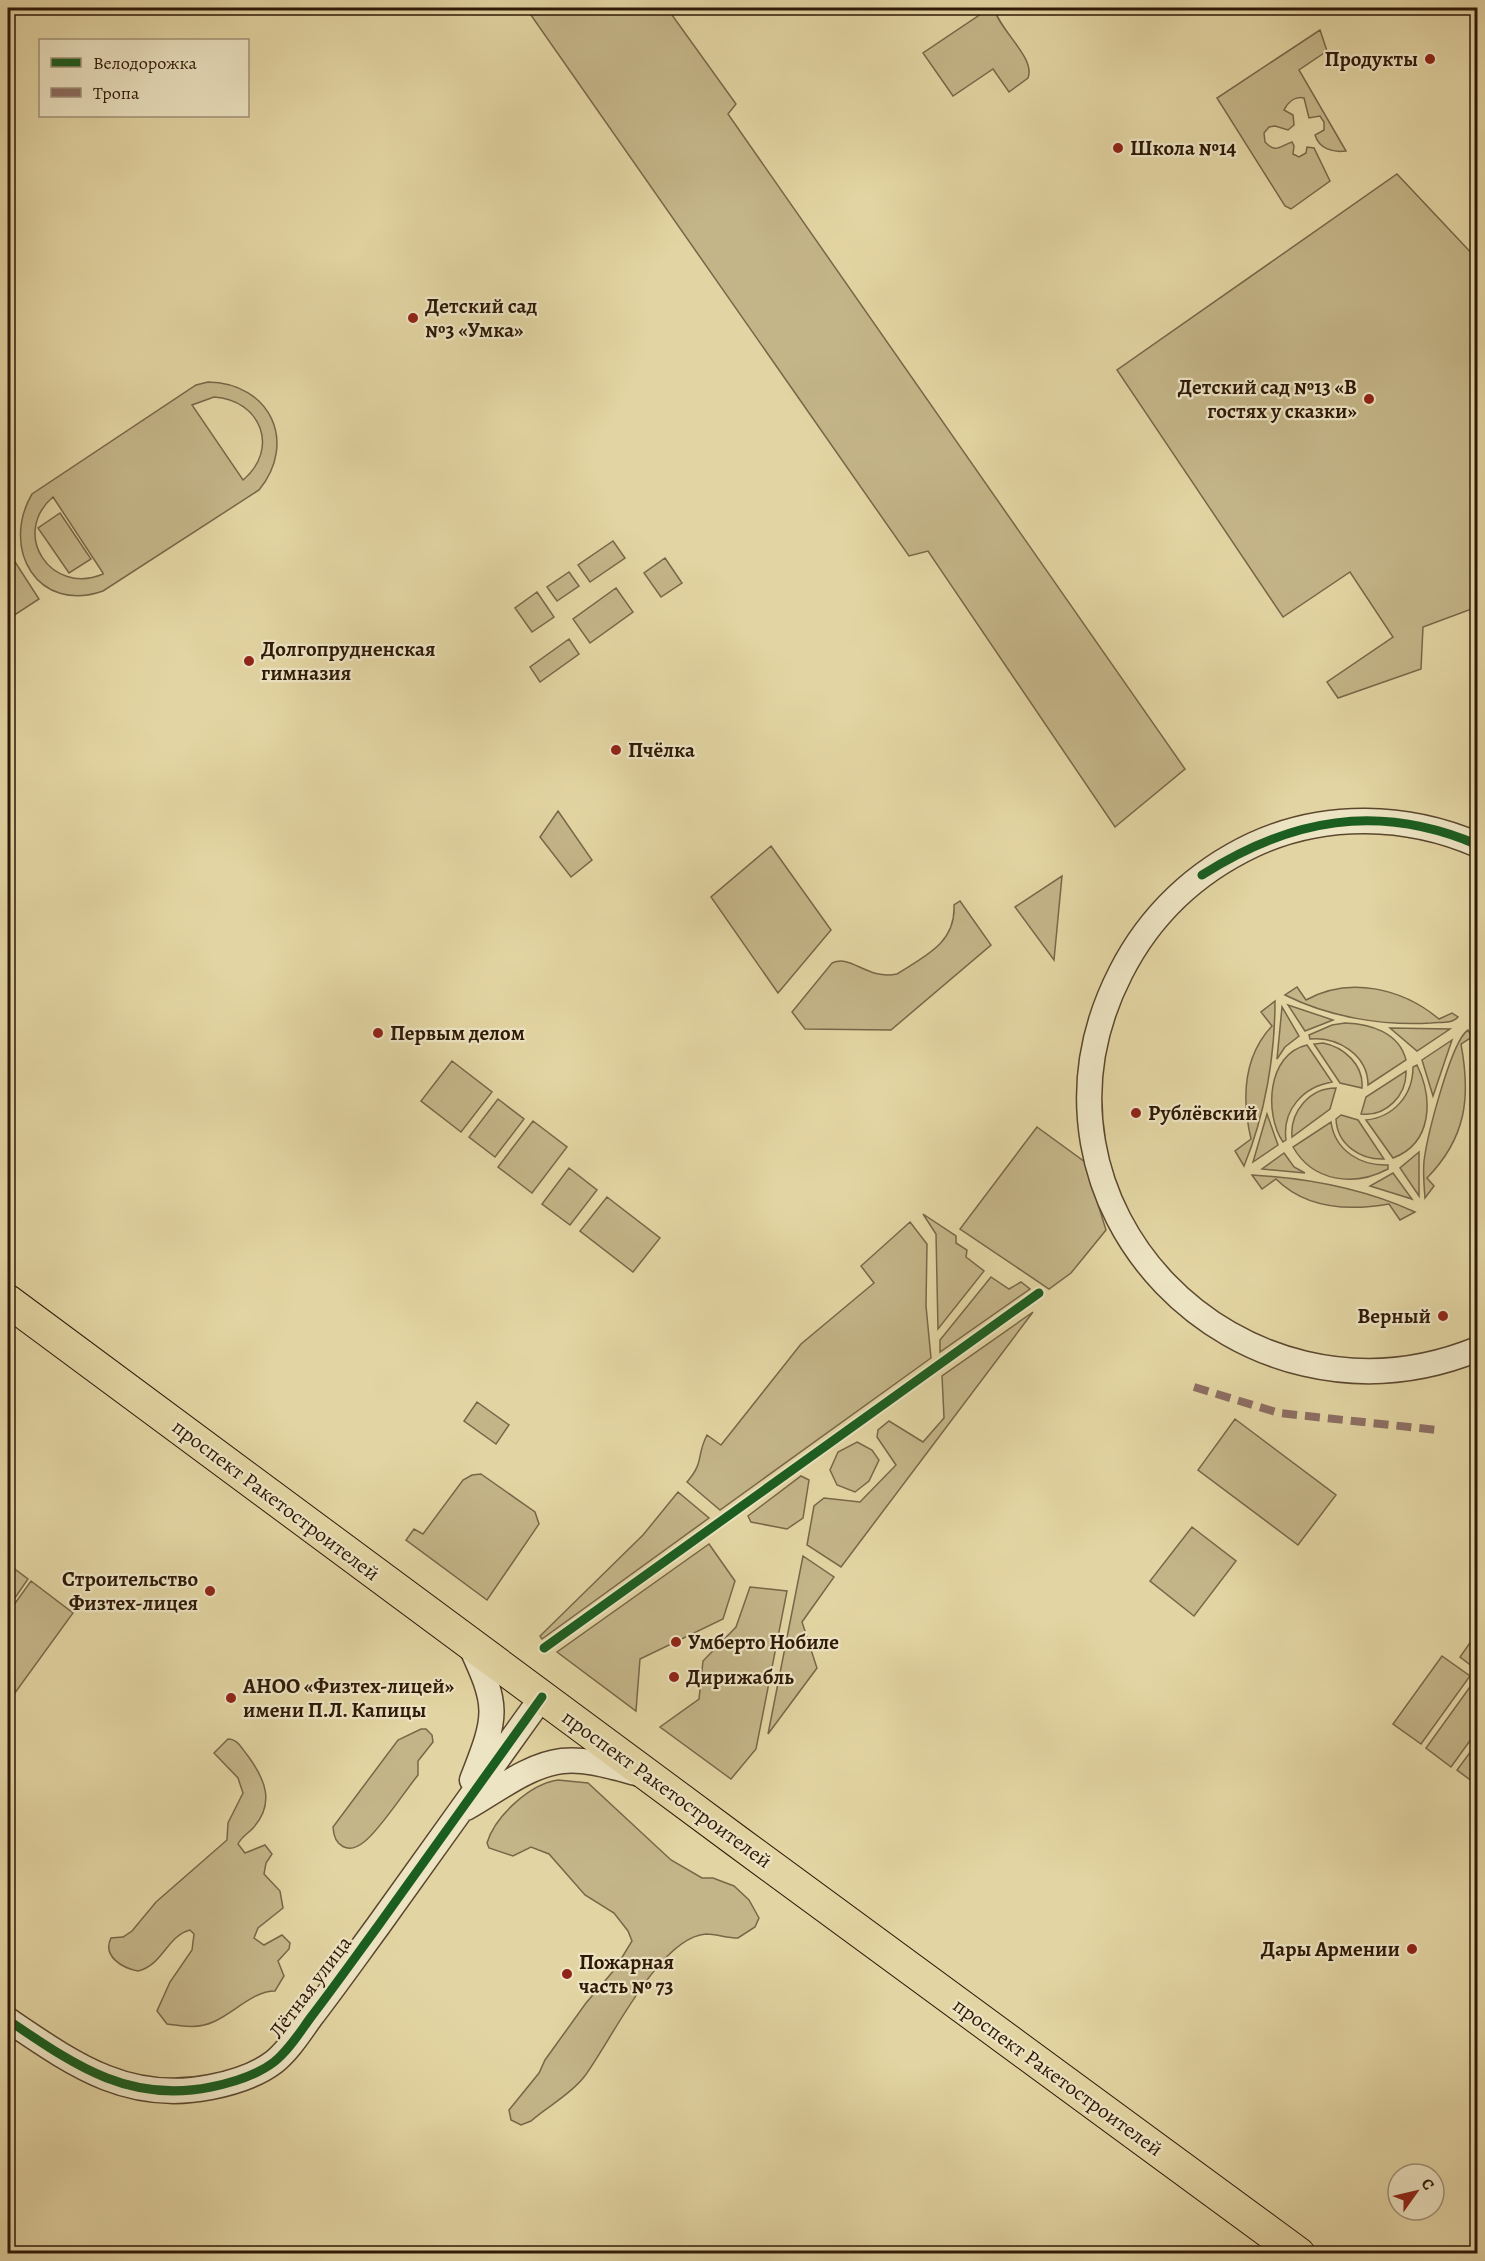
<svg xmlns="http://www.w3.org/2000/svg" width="1485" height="2261" viewBox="0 0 1485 2261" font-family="Alegreya,serif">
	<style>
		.green { fill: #c4b588; stroke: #796648; stroke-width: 1.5; fill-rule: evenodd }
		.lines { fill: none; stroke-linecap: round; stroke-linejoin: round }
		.minor-casing { stroke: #5b472e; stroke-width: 27 }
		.major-casing { stroke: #2e1807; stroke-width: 34 }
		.minor { stroke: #ede4c3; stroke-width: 24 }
		.major { stroke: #e3d5a3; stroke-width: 32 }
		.quiet { stroke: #8d6e63; stroke-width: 8; stroke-dasharray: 15 8; stroke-linecap: butt }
		.cycleway-casing { stroke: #ede4c3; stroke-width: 13 }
		.cycleway { stroke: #1b5e20; stroke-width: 9 }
		.poi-dot { fill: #8f2418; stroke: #ede4c3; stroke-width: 2 }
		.labels { text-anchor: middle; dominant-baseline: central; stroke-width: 4.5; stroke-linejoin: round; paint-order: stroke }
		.poi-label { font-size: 21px; font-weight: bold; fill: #2e1807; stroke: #ede4c3; text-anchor: start }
		.street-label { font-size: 21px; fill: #2e1807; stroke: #ede4c3 }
	</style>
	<rect width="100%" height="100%" fill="#e3d5a3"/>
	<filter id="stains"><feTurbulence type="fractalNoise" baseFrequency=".00333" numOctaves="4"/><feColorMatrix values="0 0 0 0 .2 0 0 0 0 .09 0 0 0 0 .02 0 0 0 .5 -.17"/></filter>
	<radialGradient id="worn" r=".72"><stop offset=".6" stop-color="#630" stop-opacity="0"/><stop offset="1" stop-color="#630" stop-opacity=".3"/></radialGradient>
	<!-- green -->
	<path class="green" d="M526,8h141l69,96 -8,10 457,655 -70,58 -187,-276 -19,5z
		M990,8h4c5,22 42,50 34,70l-19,14 -16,-23 -40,27 -30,-43z
		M1320,30l7,21 -28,19 47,81c-14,2 -27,-3 -31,-16l9,-5v-8l-4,-6 -11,2 -5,-20c-9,-2 -16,4 -20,12l9,5 1,10 -6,5 -13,-4 -6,1 -5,6 1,9c11,12 15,4 27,0l2,4 -1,8 6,3 7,-4 1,-6 7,1 16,33 -39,28 -6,-3 -68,-108z
		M1397,174l80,85v348l-54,20 -2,42 -83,29 -11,-16 66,-45 -43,-65 -67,45 -166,-247z
		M208,382c62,1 90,60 51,108l-156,101c-65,23 -103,-42 -71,-97l164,-109zM214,397c47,3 66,52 29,83l-51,-75zM53,497l50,76v1c-52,22 -93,-40 -50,-77z
		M60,513l31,46 -22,14 -31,-45z
		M613,541l12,17 -35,24 -12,-17z
		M8,551l31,48 -26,17 -5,-8z
		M665,558l17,25 -21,14 -17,-24z
		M569,572l10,14 -22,15 -10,-14z
		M616,588l17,24 -43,31 -17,-24z
		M537,592l17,25 -22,15 -17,-24z
		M569,639l10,15 -39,28 -10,-15z
		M558,811l34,49 -21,17 -31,-40z
		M771,846l60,84 -53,63 -67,-96z
		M1062,876l-8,84 -39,-53z
		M960,901l31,44 -100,85 -86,-1 -13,-17 40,-49c20,-9 34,17 65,11 28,-18 59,-31 57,-69z
		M1297,987l9,13c43,-24 96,-12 133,19l13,-6 6,4c-6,7 -18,5 -27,6 -49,3 -102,-6 -146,-28z
		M1275,1001c0,55 -10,114 -31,165l-9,-15 16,-12c-9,-39 -8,-82 21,-113l-11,-14z
		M1288,1005l45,15 -28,11z
		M1282,1007l17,29 -14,11 -8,12z
		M1345,1023c25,1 54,9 61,37l-38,25c0,-30 -31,-49 -58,-46l-1,-4 23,-10z
		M1390,1028l60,1 -33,22z
		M1468,1030l4,7 -11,7c10,54 5,94 -34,134l7,8 -9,12c-1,-12 -2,-26 -1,-37 3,-24 27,-120 44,-131z
		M1452,1040l-19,56 -11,-36z
		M1323,1043c21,4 41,22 39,45l-22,-5 -26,-39z
		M1307,1045l25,37c-29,5 -50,28 -46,58l-3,2c-19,-28 -16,-88 24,-97z
		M452,1061l40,31 -31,40 -40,-31z
		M1417,1065c16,33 16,78 -24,93l-27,-38c28,-3 47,-25 47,-53z
		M1406,1071c1,24 -20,46 -45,43l5,-17z
		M1336,1088l-6,21 -38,28c-2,-26 18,-49 44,-49z
		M498,1099l26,20 -29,38 -26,-20z
		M1267,1114l11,31 -25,17z
		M1341,1115l17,5 26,39c-23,1 -47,-14 -48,-40z
		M533,1121l34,26 -35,46 -34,-26z
		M1331,1122c4,29 30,44 57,43v4c-34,18 -75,13 -95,-22z
		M1037,1127l48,35 21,68 -35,43 -22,16 -89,-60z
		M1419,1152v44l-19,-28z
		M1284,1153l10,14 11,6 -43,-4z
		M569,1168l28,22 -27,35 -28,-21z
		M1393,1173l19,26 -42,-13z
		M1252,1175c55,3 113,14 163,37l-15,8 -11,-16c-40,7 -83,5 -113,-25l-14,10z
		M607,1197l53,41 -27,34 -53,-41z
		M923,1214l33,22v7l11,7 -1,7 18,14 -46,58 -2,-95z
		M910,1222l17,22 -1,62 5,52 -211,152 -33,-28c18,-21 9,-26 20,-47l14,10 80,-101 73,-61 -13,-17z
		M991,1277l18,12 12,-7 9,7 -90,63v-12z
		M1033,1312l-192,255 -34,-22 7,-39 10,-8 36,4 36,-37 -19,-28 1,-7 11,-9 34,21 21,-24 -2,-42z
		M477,1402l32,23 -13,19 -32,-23z
		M1235,1419l101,76 -38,50 -100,-75z
		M857,1442l15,8 7,10 -10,21 -14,11 -18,-7 -7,-15 8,-18z
		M481,1474l54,38 4,12 -52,76 -81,-60 8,-11 9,5 40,-54 9,-5z
		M801,1476l8,4 -6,38 -16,11 -36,-7 -3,-6z
		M678,1492l31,26 -167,121 -2,-3 103,-101z
		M1192,1527l44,34 -42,55 -44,-35z
		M709,1544l26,37 -12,38 -83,40 -4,52 -79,-59z
		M803,1556l31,21 -32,45 15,46 -49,66z
		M8,1564l20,15 -20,29z
		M31,1581l42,32 -61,84 -4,-3v-81z
		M750,1587l37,4 -31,158 -25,30 -71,-52 39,-28 4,-38 33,-34z
		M1474,1637l3,2v31l-17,-13z
		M1442,1656l28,20 -49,68 -28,-20z
		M1475,1680l2,51 -26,36 -25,-19z
		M421,1729h5l6,6 1,7 -15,19v14c-13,16 -39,56 -54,67 -16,13 -30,4 -31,-15l65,-87z
		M228,1739c10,0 14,10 20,17 17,23 27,47 6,71 -5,6 -12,9 -16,17l7,9 20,-8 7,9 -6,9 -2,11 16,17 3,17 -25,20 -4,10 10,7 18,-10 8,8 -1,6 -11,12 6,15 -9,15c-22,0 -41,22 -62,31 -15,7 -31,4 -46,2l-10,-13 13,-29 22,-32 2,-16 -4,-4c-23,6 -27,35 -52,41 -16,-3 -36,-15 -27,-33l12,-1 9,-6 24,-29 71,-62 1,-17 15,-30 -5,-15 -24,-25z
		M1477,1743v42l-20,-15z
		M558,1780l30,3 83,77 31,18h11l21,8 15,14 10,18 -4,9 -17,11c-11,0 -22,-4 -32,-4 -47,3 -96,109 -122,143 -14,18 -36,29 -53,44l-10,4 -10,-5 -2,-10 30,-37 6,-13 41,-57 29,-34 17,-28 -4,-10 -14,-18 -29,-18 -36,-41 -18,-7 -18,9 -24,-8 -2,-5c8,-27 43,-59 71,-63z"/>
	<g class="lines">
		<defs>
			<path id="minor" d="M1478,845c-71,-31 -154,-33 -225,0 -57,27 -103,70 -132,127 -119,232 118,474 357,377
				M469,1643c30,64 29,71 3,137
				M466,1808c29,-16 62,-43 96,-47 25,-3 54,7 78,13
				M8,2020c65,44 120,84 203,67 20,-4 46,-12 63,-25 15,-12 26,-30 37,-45 23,-30 45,-61 67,-91 55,-76 109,-153 164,-229"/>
			<path id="major" d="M8,1301l730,541 561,412"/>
		</defs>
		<!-- minor casing -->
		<use href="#minor" class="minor-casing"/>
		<!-- major casing -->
		<use href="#major" class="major-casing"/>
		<!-- minor -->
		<use href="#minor" class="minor"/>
		<!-- major -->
		<use href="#major" class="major"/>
		<!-- quiet -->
		<path class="quiet" d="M1194,1387l85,26 158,17"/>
		<defs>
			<path id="cycleway" d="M1202,875c88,-56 176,-73 276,-30
				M544,1648l495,-355
				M8,2020c65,44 120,84 203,67 20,-4 46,-12 63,-25 15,-12 26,-30 37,-45 23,-30 45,-61 67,-91 55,-76 109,-153 164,-229"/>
		</defs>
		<!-- cycleway casing -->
		<use href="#cycleway" class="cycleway-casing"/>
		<!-- cycleway -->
		<use href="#cycleway" class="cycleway"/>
	</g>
	<!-- markers -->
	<g class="poi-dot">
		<circle cx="1430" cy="59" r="6"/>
		<circle cx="1118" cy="148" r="6"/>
		<circle cx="413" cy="318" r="6"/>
		<circle cx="1369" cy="399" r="6"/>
		<circle cx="249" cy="661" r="6"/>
		<circle cx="616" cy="750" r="6"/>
		<circle cx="378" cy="1033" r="6"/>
		<circle cx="1136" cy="1113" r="6"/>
		<circle cx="1443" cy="1316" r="6"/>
		<circle cx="210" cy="1591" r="6"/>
		<circle cx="676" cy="1642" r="6"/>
		<circle cx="674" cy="1677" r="6"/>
		<circle cx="231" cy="1698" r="6"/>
		<circle cx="1412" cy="1949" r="6"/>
		<circle cx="567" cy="1974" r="6"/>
	</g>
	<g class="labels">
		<!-- poi labels -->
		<g class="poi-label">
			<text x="1418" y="59" text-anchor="end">Продукты</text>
			<text x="1130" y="148">Школа №14</text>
			<text x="425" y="306">Детский сад<tspan x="425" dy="24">№3 «Умка»</tspan></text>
			<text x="1357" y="387" text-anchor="end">Детский сад №13 «В<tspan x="1357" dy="24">гостях у сказки»</tspan></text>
			<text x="261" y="649">Долгопрудненская<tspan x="261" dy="24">гимназия</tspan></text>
			<text x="628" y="750">Пчёлка</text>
			<text x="390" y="1033">Первым делом</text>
			<text x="1148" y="1113">Рублёвский</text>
			<text x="1431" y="1316" text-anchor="end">Верный</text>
			<text x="198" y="1579" text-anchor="end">Строительство<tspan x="198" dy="24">Физтех-лицея</tspan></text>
			<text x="688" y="1642">Умберто Нобиле</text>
			<text x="686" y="1677">Дирижабль</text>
			<text x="243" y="1686">АНОО «Физтех-лицей»<tspan x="243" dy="24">имени П.Л. Капицы</tspan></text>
			<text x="1400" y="1949" text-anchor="end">Дары Армении</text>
			<text x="579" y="1962">Пожарная<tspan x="579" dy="24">часть № 73</tspan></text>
		</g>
		<!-- street labels -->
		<g class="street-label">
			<text transform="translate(276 1500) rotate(37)">проспект Ракетостроителей</text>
			<text transform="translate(667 1789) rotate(36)">проспект Ракетостроителей</text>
			<text transform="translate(310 1987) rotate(-53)">Лётная улица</text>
			<text transform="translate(1058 2077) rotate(36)">проспект Ракетостроителей</text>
		</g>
	</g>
	<!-- margin -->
	<rect width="1485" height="2261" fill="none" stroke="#e3d5a3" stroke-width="30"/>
	<rect x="9" y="9" width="1467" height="2243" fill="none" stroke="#2e1807" stroke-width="3"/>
	<rect x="15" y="15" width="1455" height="2231" fill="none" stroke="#2e1807" stroke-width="1.5"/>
	<!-- legend -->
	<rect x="39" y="39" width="210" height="78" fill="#ede4c3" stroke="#a19278" stroke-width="1.5"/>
	<rect x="51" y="58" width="30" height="9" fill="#1b5e20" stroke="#a19278" stroke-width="1.5"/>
	<text x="93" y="69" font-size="18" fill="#2e1807">Велодорожка</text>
	<rect x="51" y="88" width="30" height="9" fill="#8d6e63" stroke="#a19278" stroke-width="1.5"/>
	<text x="93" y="99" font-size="18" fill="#2e1807">Тропа</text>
	<!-- north arrow -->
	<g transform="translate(1416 2192) rotate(56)"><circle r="28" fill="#ede4c3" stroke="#a19278" stroke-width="1.5"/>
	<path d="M0-4.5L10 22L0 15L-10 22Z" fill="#8f2418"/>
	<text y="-9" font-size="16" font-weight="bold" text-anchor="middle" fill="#2e1807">С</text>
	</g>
	<rect width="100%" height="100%" filter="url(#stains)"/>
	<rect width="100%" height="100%" fill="url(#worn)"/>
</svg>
